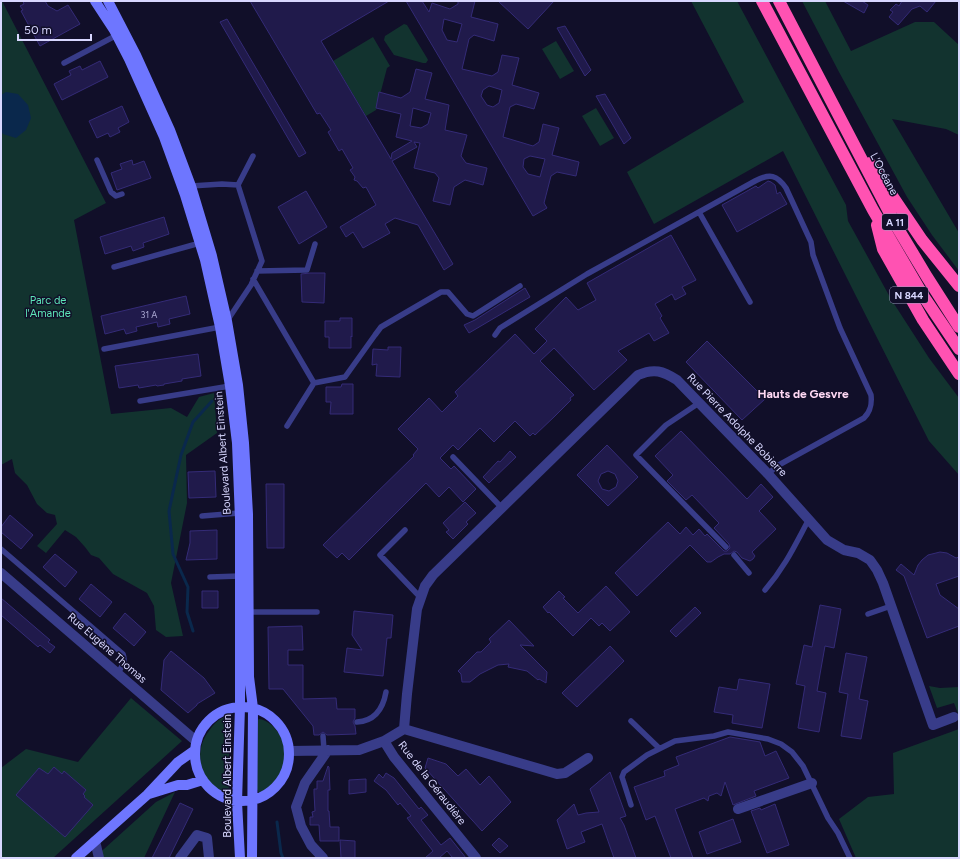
<svg xmlns="http://www.w3.org/2000/svg" width="960" height="859" viewBox="0 0 960 859" font-family="Figtree,sans-serif">
	<style>
		.green { fill: #12332f }
		.water { fill: #0a284c }
		.lines { fill: none; stroke-linecap: round; stroke-linejoin: round }
		.stream { stroke: #0a284c; stroke-width: 3 }
		.building { fill: #201a4b; stroke: #342b77; fill-rule: evenodd }
		.lane { stroke: #383c89; stroke-width: 5.5 }
		.street { stroke: #383c89; stroke-width: 10 }
		.secondary { stroke: #6e76ff; stroke-width: 10 }
		.highway { stroke: #ff52b2; stroke-width: 12 }
		.labels { text-anchor: middle; dominant-baseline: central; stroke-width: 3; stroke-linejoin: round; paint-order: stroke }
		.number-label { font-size: 9px; fill: #aaa8d2 }
		.shield { fill: #110f29; stroke: #9c9bbf; stroke-width: 1 }
		.shield-label { font-size: 10px; font-weight: bold; fill: #d8d7ff }
		.street-label { font-size: 11px; fill: #d8d7ff; stroke: #110f29 }
		.park-label { font-size: 11px; fill: #5de5b8; stroke: #110f29 }
		.neighbourhood-label { font-size: 12px; font-weight: bold; fill: #ffd9f4; stroke: #110f29 }
	</style>
	<rect width="100%" height="100%" fill="#110f29"/>
	<!-- green -->
	<path class="green" d="M1,1h1l104,202 -32,17 37,194 60,-6 16,9 12,-20 15,-4 3,40 -31,22 1,48 -16,80 12,53 -17,1 -10,-7 -2,-24 -7,-13 -34,-19 -14,-16 -8,-3 -6,-8 -9,-10 -11,-7 -19,23 -9,-7 20,-22 -2,-9 -8,-2 -10,-9 -10,-19 -12,-12 -3,-14 -11,6z
		M691,1h46l109,204 2,16 43,78 38,59 30,40v77l-30,-34 -146,-290 -129,73 -27,-52 117,-70z
		M802,1h23l26,50 64,-29h19l25,23v90l-13,-6 -54,-10 67,114v38l-27,-36 -25,-38 -68,-125z
		M404,24l3,1 20,33 1,2 -2,3h-3l-29,-8 -10,-15 1,-4z
		M373,37l17,29 -3,2 -11,42 -10,6 -33,-55z
		M556,41l18,30 -14,8 -18,-30z
		M596,108l18,30 -14,8 -18,-30z
		M929,686l11,2 19,-1v29l-5,-13 -17,5z
		M131,698l51,43 -129,117h-52v-90l25,-19 52,13z
		M225,717l2,2 2,5v63l-2,4 -2,1c-26,-9 -32,-41 -16,-61 4,-6 9,-12 16,-14z
		M259,719c8,1 13,6 18,12 17,23 11,50 -15,63l-3,-1 -2,-4 1,-69z
		M959,729v129h-103l-17,-39 29,-22 26,-3 -1,-41z
		M175,792l-31,66h-50l62,-56z"/>
	<!-- water -->
	<path class="water" d="M6,92l12,2 10,11 3,13 -5,12 -10,8 -13,-4 -2,-3v-36z"/>
	<g class="lines">
		<!-- stream -->
		<path class="stream" d="M193,631l-6,-19 1,-25 -15,-33 -4,-43 12,-56 12,-33 19,-21
			M277,822l4,31 2,5"/>
	</g>
	<!-- building -->
	<path class="building" d="M23,1h22l3,5 9,5 11,-6 12,19 -40,22 -19,-35 2,-1 -3,-4 4,-2z
		M250,1h139l-68,40 70,118 1,-6 20,-12 -16,-4 5,-23 -25,-6 3,-16 22,6 9,-6 6,-23 16,4 -7,26 24,6 -4,25 22,5 -6,21 5,7 21,5 -4,17 -18,-5 -11,7 -4,18 -17,-4 6,-23 -4,-5 -21,-5 6,-25 -6,-1 3,5 -25,14 61,103 -9,6 -26,-45 -23,-7 -10,6 5,9 -27,15 -10,-16 -7,5 -6,-10 36,-22 -10,-18 -3,1 -6,-7 -3,-1 1,-3 -5,-7 3,-2 -11,-19 -3,2 -11,-19 3,-2 -11,-17 -3,1zM413,108l18,5 -3,11 -7,4 -11,-2z
		M406,1h16l7,11 3,-9 18,6 8,-5v-3h17l-4,16 27,7 -4,17 -20,-6 -5,4 -7,30 30,7 6,-4 4,-17 17,3 -7,27 27,8 -5,16 -18,-5 -6,3 -7,30 30,9 6,-4 4,-18 16,4 -7,27 27,7 -3,14 -19,-4 -6,4 -7,27 3,5 -14,8zM444,19l18,5 -5,18 -10,-2 -5,-10zM489,86l13,4 -3,13 -6,4 -6,-2 -6,-9 2,-6zM530,156l15,3 -5,18 -12,-3 -5,-7 1,-8z
		M498,1h56l-26,28z
		M843,1h19l6,4 -4,8z
		M902,1h34l-9,11 -7,-6 -8,3 -14,16 -9,-8 4,-5 -3,-2 6,-6 3,2z
		M227,19l79,134 -7,4 -79,-135z
		M565,26l26,44 -6,6 -28,-48z
		M100,61l8,16 -46,23 -8,-16 17,-9 -2,-4 11,-5 2,4z
		M605,94l26,44 -7,6 -28,-48z
		M122,106l7,16 -11,6 2,4 -10,5 -2,-4 -11,5 -8,-17z
		M132,160l1,5 11,-4 7,17 -34,12 -6,-17 11,-4 -2,-5z
		M768,181l3,1 4,3 2,9 3,-2 7,12 -50,28 -15,-27 34,-19 2,2z
		M306,191l21,36 -28,17 -21,-37z
		M164,217l5,17 -26,9 1,4 -11,4 -2,-5 -26,8 -5,-17z
		M671,235l25,45 -14,7 4,7 -11,6 -3,-6 -17,10 7,12 -2,2 9,15 -15,8 -5,-8 -31,18 9,9 -33,30 -40,-42 -14,13 34,34 -4,3 1,2 -16,16 -20,19 -2,-2 -3,3 -15,-15 -21,21 -14,-14 -22,22 -5,-5 -13,13 11,11 3,-3 22,23 -13,13 -14,-15 -10,10 -13,-14 -77,77 -7,-7 -5,5 -14,-13 91,-89 -1,-1 5,-6 -20,-20 31,-31 13,14 16,-16 -3,-4 60,-58 19,20 13,-13 -12,-12 31,-32 12,13 18,-10 -9,-17z
		M310,273h15l-1,30 -22,-1 -1,-28z
		M525,288l5,9 -61,36 -5,-8 11,-5z
		M186,296l4,18 -21,5 1,5 -12,3 -1,-5 -21,5 1,4 -11,3 -2,-5 -19,5 -4,-18z
		M340,318h12v19l-1,-1v12h-22v-11h-4v-16h15z
		M707,341l58,58 -23,21 -56,-58z
		M388,347h13l-1,30 -24,-1 1,-12 -5,1 1,-16 15,1z
		M198,354l3,22 -19,3v2l-18,3v1l-7,1 -1,-1 -17,3 -1,-3 -19,3 -4,-22z
		M342,384h11v30h-23l1,-12h-5v-15h15z
		M681,431l66,68 14,-15 12,13 -14,14 17,18 -24,23 3,4 -2,3 -3,2 -8,-3 -5,-6 -3,-1 -4,3h-6l-6,3 -7,5h-4l-17,-17 -53,51 -22,-23 53,-51 12,12 6,-7 7,8 6,-6 6,7 2,-2 17,17h3l3,-3 -1,-4 -15,-16 5,-5 -27,-28 -6,5 -19,-19 6,-6 -18,-19z
		M607,445l31,32 -30,29 -31,-31zM608,471l7,3 3,7 -2,6 -7,4 -7,-2 -4,-8 3,-7z
		M510,451l6,6 -27,26 -6,-6 15,-16 2,1z
		M215,471l1,26 -27,1 -1,-26z
		M266,484h18v64h-17z
		M465,502l11,11 -10,9 2,2 -15,15 -7,-7 3,-2 -6,-7z
		M10,515l23,20 -12,14 -20,-17v-5z
		M217,530v29l-31,1 4,-17v-12z
		M940,552l7,1 9,5 3,-1v19l-23,8 4,11 19,14v17l-32,12 -23,-62 -8,-6 5,-6 13,11 4,-10 4,-5 6,-5z
		M55,554l22,18 -12,15 -22,-20z
		M91,584l21,18 -12,15 -21,-18z
		M606,586l24,26 -20,19 -8,-8 -3,3 -8,-8 -18,18 -24,-24 -1,1 -5,-6 16,-16 6,6 -2,1 15,15z
		M202,591h16v17h-16z
		M1,598l49,42 -2,2 7,5 -5,6 -10,-8 -2,2 -37,-32z
		M820,605l21,4 -7,39 -9,-2 -8,45 9,2 -7,39 -21,-4 7,-42 -9,-2 8,-39 8,2z
		M695,607l6,6 -25,24 -6,-6z
		M354,611l39,4 -2,23h-4l-4,38 -39,-4 3,-24 15,2 -10,-15z
		M125,613l21,19 -12,14 -21,-18z
		M509,620l25,26 -14,-1 27,27 -1,11 -7,-4 -1,1 -11,-9 -19,-4 1,-3 -11,1 -18,9 -10,8h-8l-1,-8 -3,-3 19,-19h4l10,-10 -2,-3z
		M302,626l1,24h-15v15h15v34l33,-1 1,11h18v9l-2,4 2,4 1,8 -29,1 -4,-3 -4,3h-5l-1,-9 -30,-37h-14l-1,-62z
		M610,646l14,15 -47,46 -15,-14z
		M171,651l33,27 11,15 -18,11v1l-9,8 -27,-23 3,-30z
		M846,653l21,4 -8,42 9,2 -7,38 -20,-3 7,-42 -9,-2z
		M739,679l31,5 -8,44 -30,-5 1,-8 -19,-3 5,-25 18,3z
		M730,737l30,5 5,14 11,-5 13,27 -35,13 2,5 -23,9 -8,-23 -4,14 -4,-3 -8,3 -1,5 -4,-3 -29,11 18,49h-22l-16,-42 -9,4 -12,-33 31,-11 -1,-5 15,-6 -3,-8z
		M428,758l18,6 12,12 8,-7 14,16 9,-9 22,26 -29,29 -57,-63z
		M328,766l1,1 1,23h-2v21h1l1,16h9v14h-19l-1,-16h-9v-8h3l-1,-5 3,-1 -1,-18v-4h3v-8h6z
		M54,767l8,7 2,-3 22,19 -3,4 2,2 -1,1 9,8 -28,32 -49,-42 23,-27 9,6z
		M610,772l16,44 -6,2 4,7 12,33h-22l-12,-34 -21,8 4,10 -18,7 -10,-29 17,-16 4,11 8,-2 13,-1 -9,-23z
		M386,773l8,5 25,31 2,-2 7,8 -7,5 20,25 9,-7 16,20h-13l-6,-7 -8,7h-14l8,-7 -26,-33 4,-2 -11,-13 -2,2 -12,-15 -12,-9 5,-7 4,4z
		M366,779v13l-17,2v-14z
		M180,803l13,6 -24,49h-17z
		M775,804l14,41 -22,8 -16,-42 9,-3 1,2z
		M733,819l8,23 -34,12 -8,-22z
		M499,838l9,8 -8,7 -8,-8z
		M340,840l15,1v17h-14z"/>
	<g class="lines">
		<!-- lane -->
		<path class="lane" d="M64,63l53,-28
			M97,160l14,32 5,4 6,-2
			M238,185l15,-29
			M191,186l31,-2 16,1 24,76 -11,24 -24,36
			M699,212l51,90
			M114,267l86,-24
			M257,271l50,-1 8,-26
			M253,279l61,104 -27,43
			M495,335l5,-7 87,-54 168,-93c15,-8 22,-6 31,7l25,54 2,13 27,73 31,67c1,9 0,16 -7,23l-87,48 -9,8
			M104,349l116,-22
			M314,383l31,-6 30,-42 6,-8 60,-35h7l19,22 6,2 47,-30
			M140,401l90,-15
			M699,403l-33,22 -30,30 90,92
			M453,457l49,51
			M202,516l37,-3
			M405,530l-25,25 40,42
			M1,549l122,105c3,8 -1,12 -5,19
			M734,555l15,18
			M210,577l30,-1
			M765,590c20,-23 30,-45 44,-71
			M249,612h68
			M868,614l23,-8
			M631,721l28,27
			M357,722c17,-1 26,-13 29,-30
			M323,736l1,14
			M631,805l-9,-28 2,-5 23,-17 28,-14 39,-5 14,-4 40,7 13,5 11,8 11,14 25,52 10,15 12,25"/>
		<!-- street -->
		<path class="street" d="M1,573l195,168
			M404,729l153,45 8,-1 23,-15
			M384,741l10,16 82,101
			M290,751l69,-1 25,-9 20,-12 3,-35 10,-85 8,-23 8,-11 205,-200c16,-7 25,-4 39,5l91,94 59,66 17,10 14,3 12,7 7,10 6,13 50,142 21,-8
			M738,809l74,-26
			M95,841l4,17
			M180,858l17,-23 10,3 2,20
			M323,858l-12,-13 -10,-19 -5,-19 9,-24 23,-33"/>
		<!-- secondary -->
		<path class="secondary" d="M95,1l19,29 15,29 35,78 21,58 20,65 15,67 10,59 7,57 3,76v188l-3,95 3,56
			M108,1l28,54 34,75 21,56 21,70 15,65 11,64 6,58 4,71 1,163 4,31 -1,150
			M195 754a47 47 0 1 1 94 0a47 47 0 1 1-94 0Z
			M149,794l29,-9h9l16,-5
			M76,858l71,-63 31,-33 17,-12"/>
		<!-- highway -->
		<path class="highway" d="M762,1l111,209 51,87 35,52
			M779,1l118,226 30,50 32,50
			M870,163l52,77 37,46
			M877,225l6,24 40,71 36,54"/>
	</g>
	<g class="labels">
		<!-- number labels -->
		<g class="number-label">
			<text x="149" y="314">31 A</text>
		</g>
		<!-- shield labels -->
		<g class="shield">
			<rect x="882" y="214" width="26" height="16" rx="3"/>
			<rect x="890" y="287" width="38" height="16" rx="3"/>
		</g>
		<g class="shield-label">
			<text x="895" y="222">A 11</text>
			<text x="909" y="295">N 844</text>
		</g>
		<!-- street labels -->
		<g class="street-label">
			<text transform="translate(884 174) rotate(62)">L’Océane</text>
			<text transform="translate(737 425) rotate(46)">Rue Pierre Adolphe Bobierre</text>
			<text transform="translate(223 453) rotate(-94)">Boulevard Albert Einstein</text>
			<text transform="translate(107 648) rotate(41)">Rue Eugène Thomas</text>
			<text transform="translate(227 776) rotate(-90)">Boulevard Albert Einstein</text>
			<text transform="translate(432 783) rotate(52)">Rue de la Géraudière</text>
		</g>
		<!-- park labels -->
		<g class="park-label">
			<text x="48" y="300">Parc de<tspan x="48" dy="13">l'Amande</tspan></text>
		</g>
		<!-- neighbourhood labels -->
		<g class="neighbourhood-label">
			<text x="803" y="394">Hauts de Gesvre</text>
		</g>
	</g>
	<!-- border -->
	<rect width="960" height="859" fill="none" stroke="#d8d7ff" stroke-width="4"/>
	<!-- scale -->
	<path d="M18 34v6h73v-6" fill="none" stroke="#d8d7ff" stroke-width="2"/>
	<text x="24" y="34" font-size="12" fill="#d8d7ff" stroke="#110f29" stroke-width="3" paint-order="stroke">50 m</text>
</svg>
